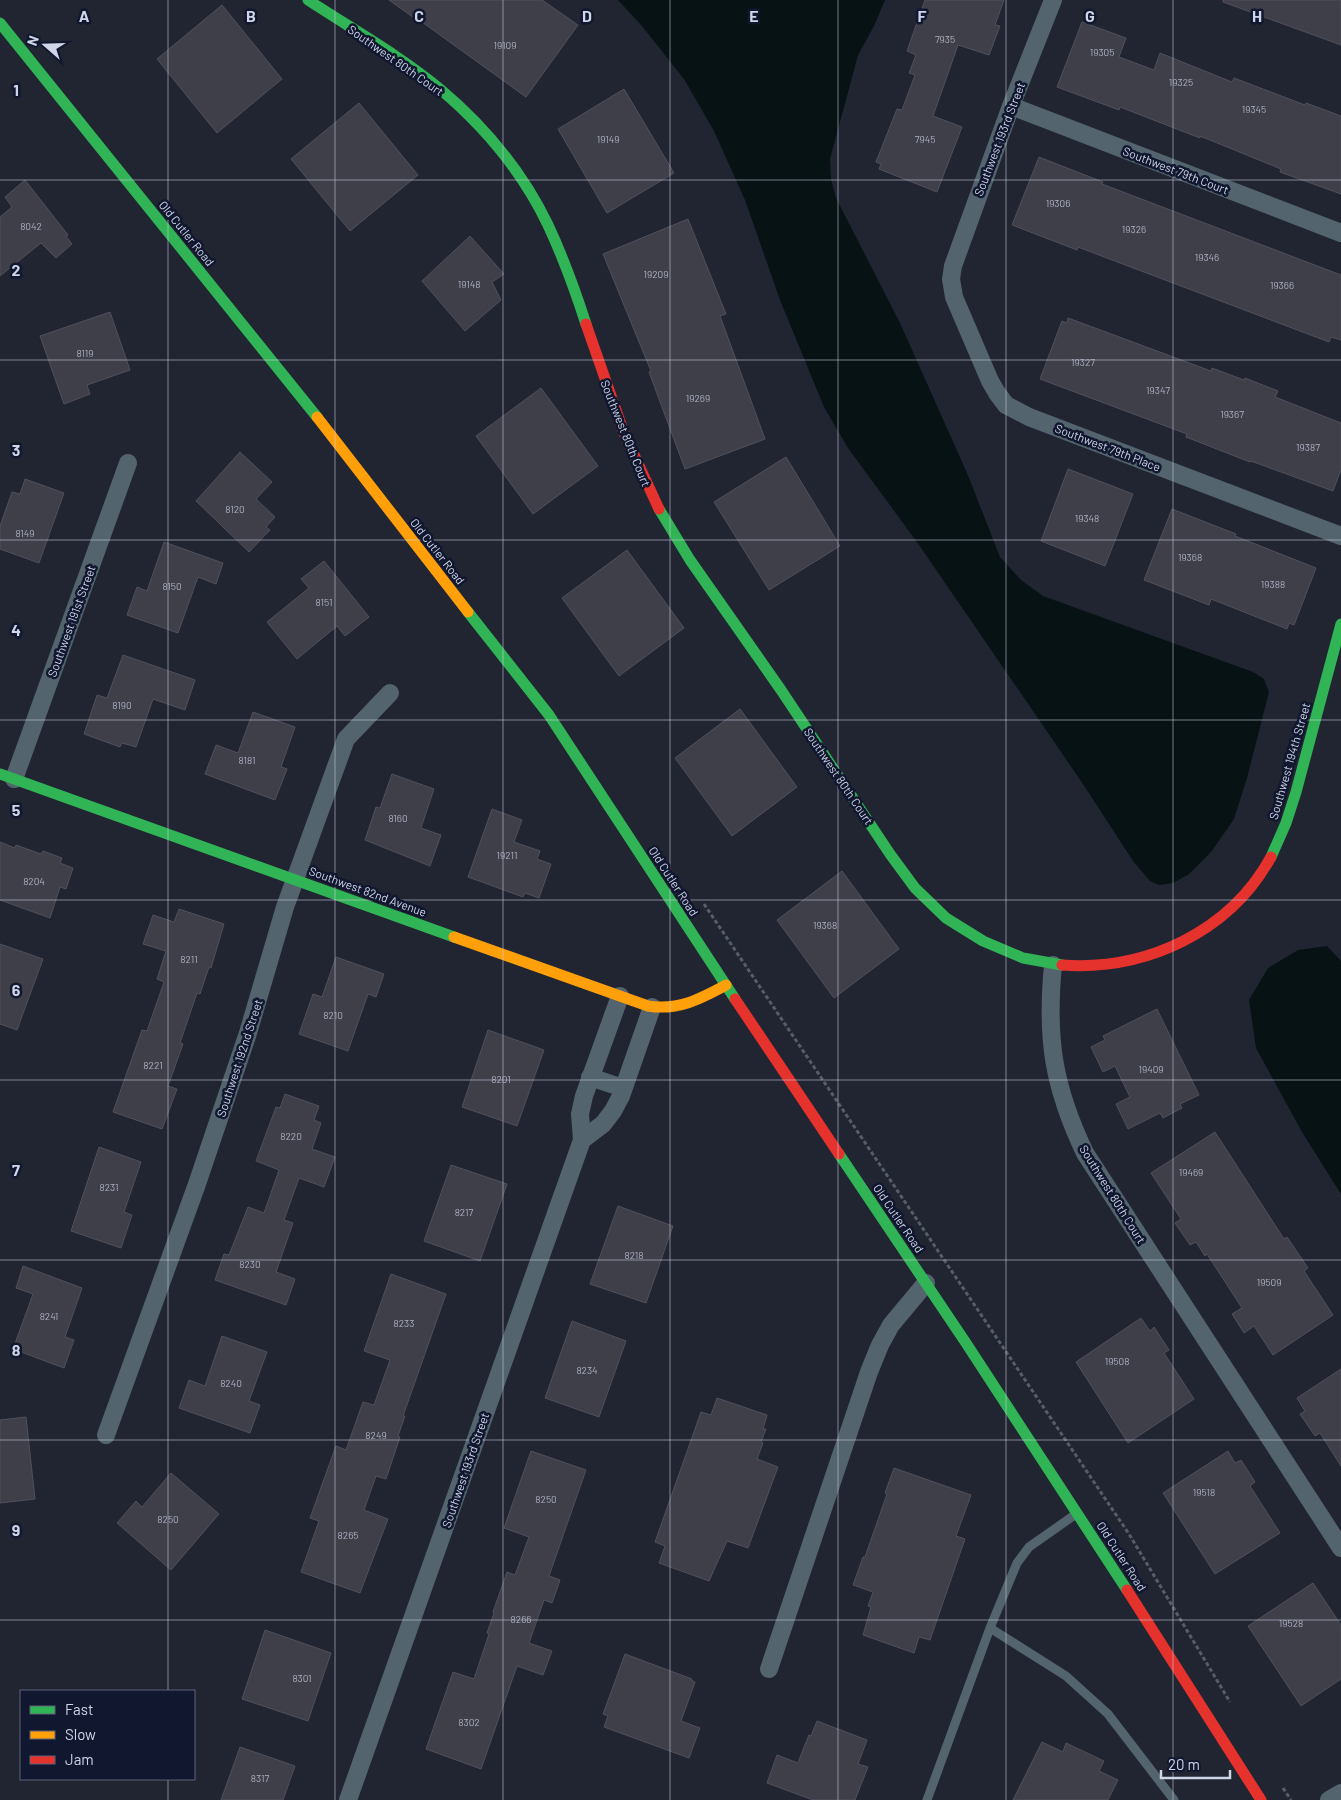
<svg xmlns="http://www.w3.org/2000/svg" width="1341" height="1800" viewBox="0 0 1341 1800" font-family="Barlow,sans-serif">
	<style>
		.water { fill: #061214 }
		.building { fill: #3f3f4a; stroke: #51505c }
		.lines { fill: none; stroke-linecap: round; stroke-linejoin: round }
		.path { stroke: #545e68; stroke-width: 3; stroke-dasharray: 4 2.5; stroke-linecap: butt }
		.lane { stroke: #53646e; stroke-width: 9 }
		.street { stroke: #53646e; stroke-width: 18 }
		.fast { stroke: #30b455; stroke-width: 11 }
		.slow { stroke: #ff9f0a; stroke-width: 11 }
		.jam { stroke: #e5322d; stroke-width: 11 }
		.grid { fill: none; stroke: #cfd6e7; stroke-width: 1; stroke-opacity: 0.55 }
		.labels { text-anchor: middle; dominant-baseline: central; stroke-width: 5; stroke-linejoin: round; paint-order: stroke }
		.number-label { font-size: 10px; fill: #abb0c0 }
		.street-label { font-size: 12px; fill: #cfd6e7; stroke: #10172f }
		.grid-label { font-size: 16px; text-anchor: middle; font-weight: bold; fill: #cfd6e7; stroke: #10172f; stroke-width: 5; stroke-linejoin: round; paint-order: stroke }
	</style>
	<rect width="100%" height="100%" fill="#212532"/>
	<!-- water -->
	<path class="water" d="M618,0h267l-11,26 -16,29 -28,104 1,20 5,19 64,125 67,150 33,84 21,23 22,16 210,76 11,7 5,13 -22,86 -13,41 -23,33 -22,22 -16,9 -14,2 -9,-4 -17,-20 -50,-77 -166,-242 -69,-94 -24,-41 -44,-107 -35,-100 -31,-69 -30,-52 -42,-53z
		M1327,946l14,15v233l-39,-62 -46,-84 -7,-48 19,-32 30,-18z"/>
	<!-- building -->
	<path class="building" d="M389,0h153l36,25 -52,72 -104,-75 -1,1z
		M925,0h79l-9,25 5,1 -11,29 -31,-10 -25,71 29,11 -25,65 -58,-23 2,-5 -5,-2 21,-53 5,1 13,-35 -6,-2 7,-18 -9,-4z
		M1223,0h118v45l-118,-43z
		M222,5l60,74 -65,54 -60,-74z
		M1082,22l44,16 -7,19 35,13 6,-17 72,29 2,-4 71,27 1,-2 35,13v78l-61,-22 1,-3 -81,-33v2l-80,-31 -1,3 -62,-23z
		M624,89l50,84 -67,40 -49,-84z
		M359,103l59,72 -68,56 -59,-72z
		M1039,157l64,25 -1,2 239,91v65l-10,-3 -2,5 -193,-73 -58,-22 -1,3 -65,-25z
		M25,180l43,55 -2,1 6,8 -16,14 -15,-15 -41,33v-59l12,-10 -7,-10z
		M688,219l38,95 -6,2 45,123 -80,30 -36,-97 2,-1 -48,-117z
		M470,236l34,38 -12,8 9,18 -36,31 -43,-50z
		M110,312l20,58 -43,15 3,9 -26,10 -24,-68z
		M1068,318l143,53 1,-3 32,12 1,-2 33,13 -3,6 66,26v47l-8,21 -82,-30 -1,1 -64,-25 1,-3 -147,-55 22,-58 5,2z
		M541,388l57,78 -65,48 -57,-78z
		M240,452l32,30 -16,17 19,18 -9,10 4,3 -21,22 -53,-51z
		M786,457l54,89 -71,44 -55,-88z
		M1068,469l65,25 -28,72 -64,-25z
		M25,479l39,14 -25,70 -39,-14v-23l12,-34 8,2z
		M1172,509l64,25 -1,2 81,32 -22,57 -5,-2 -2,6 -76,-30 -2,6 -65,-25z
		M164,542l59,21 -7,21 -18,-7 -20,56 -51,-18 10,-28 10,4z
		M627,550l57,78 -65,48 -57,-78z
		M324,561l45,56 -24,19 -8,-10 -40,33 -30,-37 42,-34 -8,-9z
		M123,655l72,25 -10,30 -32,-11 -17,48 -14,-4 -2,4 -36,-13 13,-39 10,3z
		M740,709l57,78 -65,49 -57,-78z
		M253,712l42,15 -14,40 6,2 -12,31 -70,-26 11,-29 22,8z
		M392,774l42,15 -13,39 20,7 -11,31 -65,-26 11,-33 4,1z
		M492,809l30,11 -8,22 26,9 -3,8 14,5 -12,34 -14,-5 -2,4 -55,-20z
		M0,842l15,6 1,-3 25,9 2,-3 19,7 -2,5 13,5 -7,21 -6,-2 -10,31 -50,-18z
		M842,871l57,78 -65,49 -57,-78z
		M179,909l45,15 -13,44 -2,-1 -9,27 -3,-1 -17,50 3,1 -15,42 9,3 -15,40 -49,-17 29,-82 5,1 17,-49 -7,-3 9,-28 -23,-7 10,-29 21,7z
		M0,944l43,15 -26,71 -17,-6z
		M336,957l48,17 -8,23 -8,-3 -20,57 -49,-17 14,-40 9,3z
		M1157,1009l42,86 -19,9 2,4 -19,10 -3,-5 -32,16 -12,-25 14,-7 -15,-31 -12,6 -12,-25 14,-7 -2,-4z
		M488,1030l56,20 -27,76 -55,-19z
		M285,1094l34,12 -5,14 7,3 -9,26 23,8 -11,30 -25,-9 -15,42 9,3 -17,49 19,7 -9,26 -71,-25 9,-26 5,1 19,-48 16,6 15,-43 -23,-9 20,-54 4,1z
		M1215,1132l69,107 3,-2 21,31 -4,3 29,44 -60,40 -19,-29 -10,7 -12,-19 10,-6 -35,-54 -2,2 -9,-14 -6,3 -15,-22 6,-4 -30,-46z
		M99,1147l42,15 -17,50 8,3 -11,33 -50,-17z
		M451,1165l56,19 -27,77 -56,-20z
		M618,1206l55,20 -27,77 -56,-19z
		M23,1266l59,22 -17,49 9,3 -10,28 -51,-19 20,-55 -17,-6z
		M391,1274l55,20 -43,122h2l-7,20 2,1 -14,42 -10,-3 -12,34 24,9 -28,74 -59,-21 18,-51 -9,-3 26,-72 10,4 17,-48 11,3 16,-45 -26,-9z
		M1141,1318l9,13 4,-4 15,23 -5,3 30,46 -66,44 -52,-81z
		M572,1321l54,20 -27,76 -54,-19z
		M222,1336l45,16 -18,49 11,4 -10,28 -71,-25 10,-28 16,6z
		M1341,1369v97l-21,-33 -5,3 -15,-22 5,-3 -8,-13z
		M717,1398l50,17 -4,14h3l-5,13 2,1 -6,16 21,8 -30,81 -21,-7 -18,40 -50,-18 6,-17 -10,-4 46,-130 10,3z
		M26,1417l9,82 -35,4v-83z
		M531,1451l55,19 -37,106 11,4 -8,23 -8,-3 -15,43 23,8 -9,24 -26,-9 -36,103 -55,-20 27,-77 21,7 15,-45 -2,-1 7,-20 -1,-1 14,-40 8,3 14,-38 -25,-9z
		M1228,1451l7,12 6,-3 14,22 -5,4 30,47 -65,41 -52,-81z
		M894,1468l77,27 -15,41 9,3 -35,101 -11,-3 -5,16 -51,-18 8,-28 -3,-1 5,-14 -20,-7 10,-28h2l22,-63 -2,-1z
		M171,1473l48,41 -48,56 -54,-47 19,-22 6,6z
		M1313,1583l28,42v54l-40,27 -53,-80z
		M265,1630l66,23 -23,68 -66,-22z
		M625,1654l67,25 -1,1 4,2 -14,39 19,7 -11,30 -85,-31 4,-11 -5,-2z
		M817,1721l50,19 -9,24 10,3 -13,33h-42l-46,-17 10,-28 21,8 6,-16 5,-12 2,1z
		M1042,1742l21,10 3,-9 38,18 -5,10 19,9 -10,20h-95z
		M240,1747l55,19 -12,34h-62z"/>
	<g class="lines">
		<!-- path -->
		<path class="path" d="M704,904l425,630 101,168
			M1283,1788l8,12"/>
		<!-- lane -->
		<path class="lane" d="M1076,1514l-47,33 -12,16 -27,65 76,48 42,38 66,86
			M927,1800l63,-172"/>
		<!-- street -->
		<path class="street" d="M1053,0l-42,106 -58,160 -2,13 3,18 36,84 7,12 9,12 23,12 312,119
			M1011,106l330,127
			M14,779l114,-316
			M1053,965c-7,73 0,121 32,188l256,395
			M590,1077l33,11
			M582,1140l21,-16 10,-13 8,-15 31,-89
			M106,1435l91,-251 51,-151 37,-126 61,-168 44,-46
			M769,1669l100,-297 11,-27 11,-20 35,-42
			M348,1800l234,-660 -2,-26 4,-18 36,-100
			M1329,1800l12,-7"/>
		<!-- fast -->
		<path class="fast" d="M308,0c44,29 91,55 132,89 44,37 83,84 108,136 15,32 27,65 38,99
			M0,23l317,394
			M659,509l31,51 91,130 109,164 25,34 31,30 37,23 40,17 39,7
			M468,612l81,103 186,284
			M0,774l454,163
			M1271,857l15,-34 10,-31 45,-168
			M839,1154l127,189 161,247"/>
		<!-- slow -->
		<path class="slow" d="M317,417l151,195
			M454,937l194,69c30,5 52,-7 78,-21"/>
		<!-- jam -->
		<path class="jam" d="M586,324l38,109 35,76
			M1062,965c84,6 168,-33 209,-108
			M735,999l104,155
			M1127,1590l134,210"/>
	</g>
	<!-- grid -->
	<path class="grid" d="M168,0v1691M335,0v1800M503,0v1800M670,0v1800M838,0v1800M1006,0v1800M1173,0v1800M0,180h1341M0,360h1341M0,540h1341M0,720h1341M0,900h1341M0,1080h1341M0,1260h1341M0,1440h1341M0,1620h1341M168,1779v21"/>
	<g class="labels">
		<!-- number labels -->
		<g class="number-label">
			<text x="945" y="39">7935</text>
			<text x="505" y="45">19109</text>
			<text x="1102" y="52">19305</text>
			<text x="1181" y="82">19325</text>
			<text x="1254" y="109">19345</text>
			<text x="608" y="139">19149</text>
			<text x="925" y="139">7945</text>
			<text x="1058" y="203">19306</text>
			<text x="31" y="226">8042</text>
			<text x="1134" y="229">19326</text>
			<text x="1207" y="257">19346</text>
			<text x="656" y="274">19209</text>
			<text x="469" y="284">19148</text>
			<text x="1282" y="285">19366</text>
			<text x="85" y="353">8119</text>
			<text x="1083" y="362">19327</text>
			<text x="1158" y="390">19347</text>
			<text x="698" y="398">19269</text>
			<text x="1232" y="414">19367</text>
			<text x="1308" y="447">19387</text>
			<text x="235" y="509">8120</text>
			<text x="1087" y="518">19348</text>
			<text x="25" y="533">8149</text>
			<text x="1190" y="557">19368</text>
			<text x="1273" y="584">19388</text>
			<text x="172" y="586">8150</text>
			<text x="324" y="602">8151</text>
			<text x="122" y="705">8190</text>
			<text x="247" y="760">8181</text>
			<text x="398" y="818">8160</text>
			<text x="507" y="855">19211</text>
			<text x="34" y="881">8204</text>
			<text x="825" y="925">19368</text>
			<text x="189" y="959">8211</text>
			<text x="333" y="1015">8210</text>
			<text x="153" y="1065">8221</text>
			<text x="1151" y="1069">19409</text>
			<text x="501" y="1079">8201</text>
			<text x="291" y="1136">8220</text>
			<text x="1191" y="1172">19469</text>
			<text x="109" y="1187">8231</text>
			<text x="464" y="1212">8217</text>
			<text x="634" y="1255">8218</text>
			<text x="250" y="1264">8230</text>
			<text x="1269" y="1282">19509</text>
			<text x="49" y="1316">8241</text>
			<text x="404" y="1323">8233</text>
			<text x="1117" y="1361">19508</text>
			<text x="587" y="1370">8234</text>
			<text x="231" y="1383">8240</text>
			<text x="376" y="1435">8249</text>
			<text x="1204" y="1492">19518</text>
			<text x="546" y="1499">8250</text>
			<text x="168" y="1519">8250</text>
			<text x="348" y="1535">8265</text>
			<text x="521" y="1619">8266</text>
			<text x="1291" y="1623">19528</text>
			<text x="302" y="1678">8301</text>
			<text x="469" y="1722">8302</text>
			<text x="260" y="1778">8317</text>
		</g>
		<!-- street labels -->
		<g class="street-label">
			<text transform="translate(396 60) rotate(35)">Southwest 80th Court</text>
			<text transform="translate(999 139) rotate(-69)">Southwest 193rd Street</text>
			<text transform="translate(1176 170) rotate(21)">Southwest 79th Court</text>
			<text transform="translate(187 233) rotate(51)">Old Cutler Road</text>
			<text transform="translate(626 433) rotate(68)">Southwest 80th Court</text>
			<text transform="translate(1108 447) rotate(21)">Southwest 79th Place</text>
			<text transform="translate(438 551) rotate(52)">Old Cutler Road</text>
			<text transform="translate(71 621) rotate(-70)">Southwest 191st Street</text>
			<text transform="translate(1289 761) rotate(-74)">Southwest 194th Street</text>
			<text transform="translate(839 776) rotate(56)">Southwest 80th Court</text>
			<text transform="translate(674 881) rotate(57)">Old Cutler Road</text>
			<text transform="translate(368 891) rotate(20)">Southwest 82nd Avenue</text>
			<text transform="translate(239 1058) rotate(-72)">Southwest 192nd Street</text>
			<text transform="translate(1113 1194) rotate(58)">Southwest 80th Court</text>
			<text transform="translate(899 1218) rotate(56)">Old Cutler Road</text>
			<text transform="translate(465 1470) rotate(-71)">Southwest 193rd Street</text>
			<text transform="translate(1122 1556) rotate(57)">Old Cutler Road</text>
		</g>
	</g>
	<g class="grid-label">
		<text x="84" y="22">A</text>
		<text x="251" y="22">B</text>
		<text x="419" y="22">C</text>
		<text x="587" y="22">D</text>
		<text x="754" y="22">E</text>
		<text x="922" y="22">F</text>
		<text x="1090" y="22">G</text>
		<text x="1257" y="22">H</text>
		<text x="16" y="96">1</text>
		<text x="16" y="276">2</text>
		<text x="16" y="456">3</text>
		<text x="16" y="636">4</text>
		<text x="16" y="816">5</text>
		<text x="16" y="996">6</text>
		<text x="16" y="1176">7</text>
		<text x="16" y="1356">8</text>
		<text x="16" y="1536">9</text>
	</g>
	<!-- legend -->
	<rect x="20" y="1690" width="175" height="90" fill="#10172f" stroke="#5c6379"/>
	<rect x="30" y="1706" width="25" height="8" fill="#30b455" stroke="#5c6379"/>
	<text x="65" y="1715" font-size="15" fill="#cfd6e7">Fast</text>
	<rect x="30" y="1731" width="25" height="8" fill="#ff9f0a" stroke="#5c6379"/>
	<text x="65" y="1740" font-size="15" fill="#cfd6e7">Slow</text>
	<rect x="30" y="1756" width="25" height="8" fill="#e5322d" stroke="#5c6379"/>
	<text x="65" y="1765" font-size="15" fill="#cfd6e7">Jam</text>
	<!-- north arrow -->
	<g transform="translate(45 45) rotate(290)" stroke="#10172f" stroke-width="4" paint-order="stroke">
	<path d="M0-4L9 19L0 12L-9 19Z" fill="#cfd6e7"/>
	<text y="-8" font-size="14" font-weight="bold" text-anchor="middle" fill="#cfd6e7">N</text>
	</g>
	<!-- scale -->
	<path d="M1161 1770v8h69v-8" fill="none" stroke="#cfd6e7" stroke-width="2.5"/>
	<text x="1168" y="1770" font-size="15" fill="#cfd6e7" stroke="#10172f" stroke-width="4" paint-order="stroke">20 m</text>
</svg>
